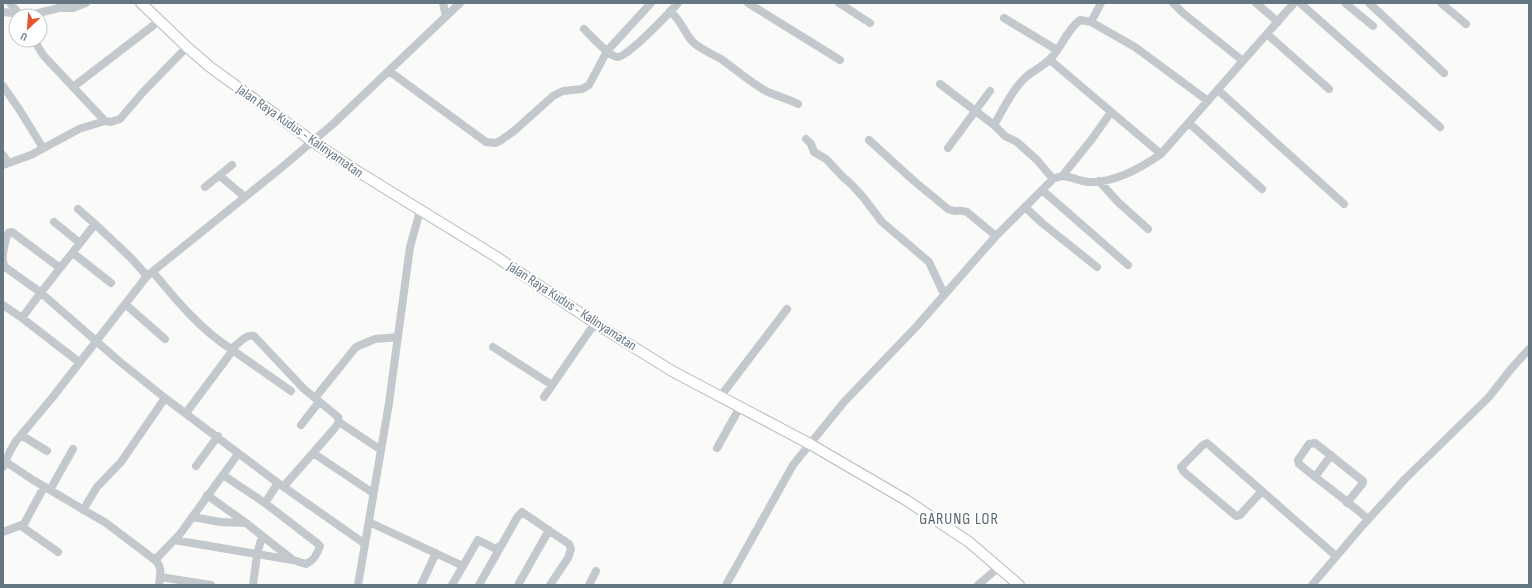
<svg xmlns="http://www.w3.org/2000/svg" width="1532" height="588" viewBox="0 0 1532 588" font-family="'Sofia Sans Condensed',sans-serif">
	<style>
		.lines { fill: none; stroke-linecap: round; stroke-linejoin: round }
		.major-casing { stroke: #b5babe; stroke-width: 12 }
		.minor { stroke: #c3c8cc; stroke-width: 8 }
		.major { stroke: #fff; stroke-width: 10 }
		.labels { text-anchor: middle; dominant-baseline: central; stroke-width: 4; stroke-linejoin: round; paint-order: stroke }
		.street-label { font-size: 14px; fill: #657683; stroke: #fff }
		.quarter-label { font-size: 16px; letter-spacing: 1px; fill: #57646e; stroke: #fff }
	</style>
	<rect width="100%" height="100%" fill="#fafaf8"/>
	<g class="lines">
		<defs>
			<path id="major" d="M141,3l46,44 23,20 102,74 45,30 138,85 100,67 77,48 138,73 96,56 63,42 50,43"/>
		</defs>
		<!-- major casing -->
		<use href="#major" class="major-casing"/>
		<!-- minor -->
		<path class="minor" d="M10,3l10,12
			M443,3l3,13
			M748,3l92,57
			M839,3l31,20
			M1101,3l-10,19 44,25 73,54
			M1173,3l10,10 60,48
			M1256,3l22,19
			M1300,3l140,124
			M1345,3l28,23
			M1369,3l75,70
			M1441,3l25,21
			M670,11c13,11 14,23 24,32 8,7 18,11 27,16 14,10 28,22 43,31 11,6 23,8 34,14
			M3,12l27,3 29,-7h14l13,-5
			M1004,18l53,32
			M584,29c7,7 25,27 33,28 9,2 53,-45 61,-54
			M1267,34l62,55
			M34,40l9,15 62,66
			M1050,60l111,94
			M389,71l97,71 9,1 5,-2 14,-10 39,-35 10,-5 19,-2 7,-4 18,-34 44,-48
			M940,84l54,41
			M3,86l16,23 24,39
			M73,87l86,-66
			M1218,90l126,114
			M1189,123l73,66
			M806,139l5,5 3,8 12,7 17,18 8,7 12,13 19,25 47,40 15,32
			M869,140l45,41 34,28c7,4 12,0 19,3l29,24
			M948,148l42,-57
			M3,155l5,7
			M3,165l28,-10 48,-26 26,-8 6,1 9,-3 24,-28 43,-44
			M1063,175l29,-36 19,-27
			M220,176l25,21
			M1053,179l-16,-19 -20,-18 -12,-6 -11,-11c9,-15 19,-37 33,-49 8,-6 18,-11 25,-19 11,-12 14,-26 28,-37l11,2
			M1099,181l19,21 30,27
			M205,187l27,-22
			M1042,190l86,75
			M1025,207l17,16 55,44
			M78,209l17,15
			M54,222l26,21
			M73,253l38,30
			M60,268l-48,-36 -4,1c-3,9 -8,26 -3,34l35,25 79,69 46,37 113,85 87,61
			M153,272c23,28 48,58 78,77 8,-5 14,-15 23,-13l50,53 11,9 41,-51 19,-8 23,-2
			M125,304l40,35
			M3,305l19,13 57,44
			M22,318c23,-32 49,-63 73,-94l36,34 16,18
			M493,347l59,38
			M231,349l60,42
			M544,397l51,-74
			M720,397l67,-88
			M186,413l47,-63
			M339,422l42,28
			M301,425l18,-23
			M21,435l26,16
			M717,448l23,-41
			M313,453l60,40
			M3,460l30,20 73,43 49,37c8,7 5,15 4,25
			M196,466l22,-30
			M3,467l7,-16 6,-10 36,-43 95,-122 134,-108 52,-44 127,-121
			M1315,477l16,-22
			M284,486l50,-57 5,-7 -1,-5 -23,-19
			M50,490l23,-41
			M1261,492l-21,23 -4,1 -52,-44 -3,-5 22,-22 4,-2 129,113
			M207,495l39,28 47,37 13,4c7,-3 12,-11 14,-18l-3,-3 -52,-40 -42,-28
			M265,503l13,-20
			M1347,503l16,-20v-2l-48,-38 -6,1 -11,16 1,4c23,19 47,36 69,55
			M83,510l14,-23 24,-25 44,-64
			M192,517l29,5 25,1
			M369,522l94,44
			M21,526l37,26
			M3,532l21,-8 20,-37
			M174,540l118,20
			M155,560l25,-26 58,-80
			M160,577l51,8
			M253,585l4,-30 5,-19
			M358,585l31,-182 21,-156 10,-36
			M421,585l15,-32
			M452,585l26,-45 18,9 4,-3
			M479,585l39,-69 4,-4 47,32 2,5 -3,9 -18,27
			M518,585l31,-55
			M589,585l7,-14
			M726,585l67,-120 51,-63 72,-75 80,-91 57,-57c15,-7 21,2 36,3 26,1 52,-14 72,-28l133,-151
			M978,585l21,-18
			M1312,585l51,-60 42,-46 84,-82 22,-28 18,-20"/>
		<!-- major -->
		<use href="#major" class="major"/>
	</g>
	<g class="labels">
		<!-- street labels -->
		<g class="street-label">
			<text transform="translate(300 131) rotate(35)">Jalan Raya Kudus - Kalinyamatan</text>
			<text transform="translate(572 306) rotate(33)">Jalan Raya Kudus - Kalinyamatan</text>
		</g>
		<!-- quarter labels -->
		<g class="quarter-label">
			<text x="959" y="519">GARUNG LOR</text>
		</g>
	</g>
	<!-- border -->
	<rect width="1532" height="588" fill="none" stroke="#657683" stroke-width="8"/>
	<!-- north arrow -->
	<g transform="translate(28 28) rotate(206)"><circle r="19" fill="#ffffff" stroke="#c1c8cd"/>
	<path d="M0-3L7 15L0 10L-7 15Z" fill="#e4572e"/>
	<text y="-6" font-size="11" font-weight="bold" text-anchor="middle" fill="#657683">U</text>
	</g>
</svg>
